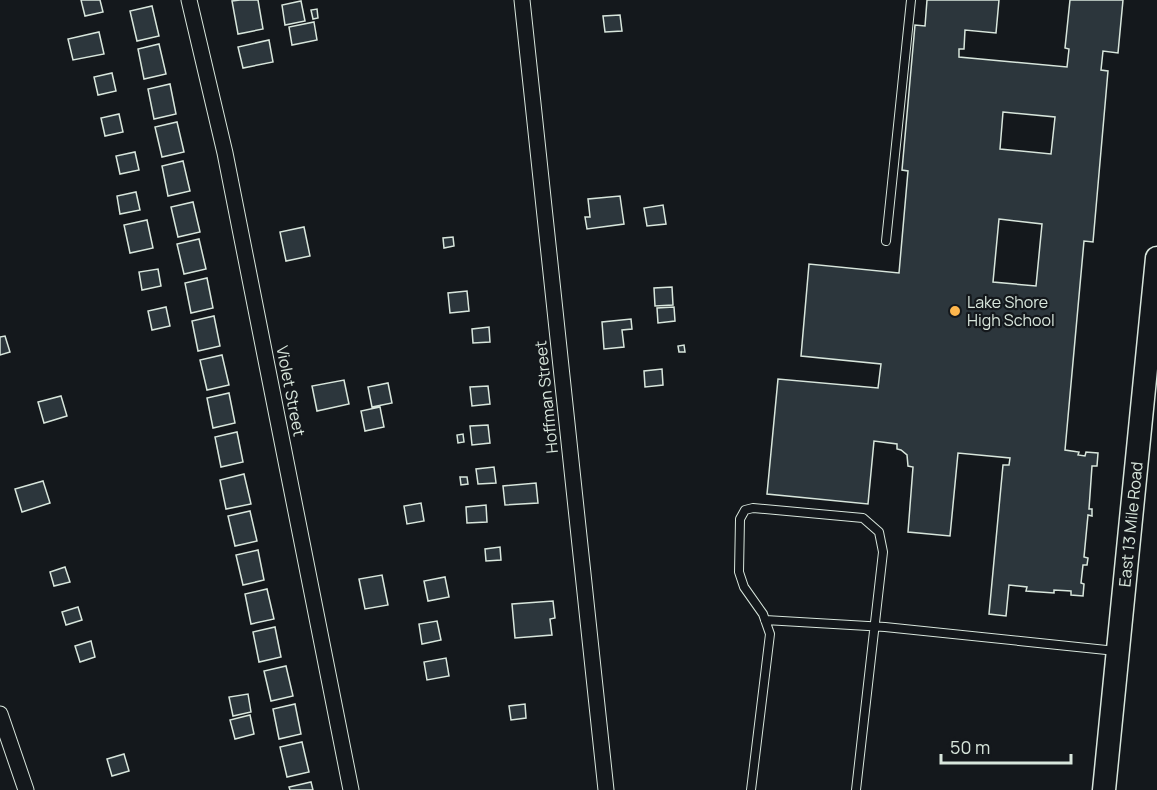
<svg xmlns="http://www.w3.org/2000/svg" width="1157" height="790" viewBox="0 0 1157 790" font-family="Manrope,sans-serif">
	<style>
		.building { fill: #2c363c; stroke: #d8e6dc; stroke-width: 1.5; fill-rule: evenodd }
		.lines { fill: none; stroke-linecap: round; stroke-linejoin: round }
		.service-casing { stroke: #d8e6dc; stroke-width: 10 }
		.minor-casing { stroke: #d8e6dc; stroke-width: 17 }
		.secondary-casing { stroke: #d8e6dc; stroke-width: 25 }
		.service { stroke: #14181c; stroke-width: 8 }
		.minor { stroke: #14181c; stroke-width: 15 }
		.secondary { stroke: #14181c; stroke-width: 22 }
		.poi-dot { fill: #ffb74d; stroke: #14181c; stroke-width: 2 }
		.labels { text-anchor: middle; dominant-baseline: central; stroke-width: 4.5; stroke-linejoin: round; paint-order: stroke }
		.poi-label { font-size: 16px; fill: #d8e6dc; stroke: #14181c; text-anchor: start }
		.street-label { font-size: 16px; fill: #d8e6dc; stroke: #14181c }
	</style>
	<rect width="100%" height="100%" fill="#14181c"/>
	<!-- building -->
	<path class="building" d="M81,0h19l3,12 -18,4z
		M240,0h18l5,29 -25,5 -6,-33z
		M927,0h72l-3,33 -31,-3 -1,19h-5v8l108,10 2,-18 -4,-1 5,-48h53l-5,53 -15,-2 -2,19 7,1 -15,171 -9,-1 -19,209 14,2 -1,3 7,1 1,-4 12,1 -1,13h-5l-3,43h3v7l-4,-1 -4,42 4,1 -1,7h-4l-2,18 3,1 -1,12 -12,-1v-4l-17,-1v3l-28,-2 1,-4 -18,-2 -3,31 -17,-2 14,-149h6l1,-7 -52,-5 -8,83 -42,-4 5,-65 -5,-1 -1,-11 -6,-5 -4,-1v-5l-23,-3 -6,63 -101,-10 11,-115 100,9 3,-24 -80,-8 8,-92 90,9 9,-102 -6,-1 13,-145 10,1zM1003,112l52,5 -4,37 -51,-5zM999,219l43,5 -6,62 -43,-4z
		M301,1l4,20 -20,4 -3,-20z
		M152,6l7,30 -22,5 -7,-30z
		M317,9l1,9 -5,1 -2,-9z
		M620,15l2,16 -17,1 -2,-16z
		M314,22l3,18 -25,5 -3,-18z
		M99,32l5,22 -31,6 -5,-21z
		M269,40l4,22 -30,6 -5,-21z
		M159,44l7,30 -22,5 -6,-30z
		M112,73l4,18 -18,4 -4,-18z
		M170,84l6,30 -22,5 -6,-30z
		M119,114l4,18 -18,4 -4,-18z
		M177,122l7,30 -22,5 -7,-30z
		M135,152l4,18 -19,4 -4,-18z
		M183,161l7,30 -22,5 -6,-30z
		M136,192l4,18 -20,4 -3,-18z
		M620,196l4,28 -37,5 -2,-12h5l-2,-18z
		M193,202l7,30 -22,5 -7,-30z
		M663,205l3,19 -19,2 -3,-18z
		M147,220l6,28 -23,5 -6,-28z
		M304,227l6,29 -24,5 -6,-29z
		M453,237l1,9 -10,2 -1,-10z
		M199,239l7,30 -22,5 -7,-30z
		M158,269l3,17 -19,4 -3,-18z
		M207,278l6,30 -22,5 -6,-30z
		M672,287l1,18 -18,1 -1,-18z
		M467,291l2,20 -19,2 -2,-20z
		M166,307l4,19 -18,4 -4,-19z
		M674,307l1,14 -17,2 -1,-15z
		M214,316l6,30 -22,5 -6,-30z
		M631,319l1,10 -10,1 2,17 -20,2 -2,-27z
		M489,327l1,15 -17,1 -1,-14z
		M5,336l5,16 -10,3v-18z
		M684,345l1,7h-6l-1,-6z
		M222,355l7,30 -22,5 -7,-30z
		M662,369l1,16 -18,2 -1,-16z
		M344,380l5,24 -32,7 -5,-25z
		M388,383l4,20 -20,4 -4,-20z
		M488,386l2,18 -18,2 -2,-19z
		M229,393l6,30 -22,5 -6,-30z
		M61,396l6,20 -23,7 -6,-21z
		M380,407l4,20 -19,4 -4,-20z
		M488,425l2,18 -18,2 -2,-19z
		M237,432l6,30 -22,5 -6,-30z
		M463,434l1,8 -6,1 -1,-8z
		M494,467l2,16 -18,1 -2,-15z
		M244,474l7,30 -25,5 -6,-29z
		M460,477h7l1,7 -7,1z
		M43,481l7,22 -28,9 -7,-23z
		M536,483l2,20 -33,2 -2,-19z
		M421,503l3,18 -17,3 -3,-18z
		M486,505l1,17 -20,1 -1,-16z
		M250,511l7,30 -22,5 -7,-30z
		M500,547l1,13 -15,1 -1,-12z
		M258,550l6,30 -21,5 -7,-30z
		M65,567l5,15 -16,4 -4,-14z
		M382,575l6,30 -23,4 -6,-30z
		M445,577l4,20 -21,4 -4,-20z
		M267,589l7,30 -23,5 -6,-30z
		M553,601l2,17 -5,1 2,16 -37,3 -3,-34z
		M78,607l4,13 -16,5 -4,-13z
		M437,621l4,19 -19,4 -3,-20z
		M275,627l6,30 -22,5 -6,-30z
		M91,641l4,16 -15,5 -5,-16z
		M446,658l3,18 -22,4 -3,-18z
		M286,666l7,30 -22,5 -7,-30z
		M248,694l3,18 -18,4 -4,-19z
		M295,704l6,30 -22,5 -6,-30z
		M525,704l1,14 -15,2 -2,-14z
		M250,715l4,19 -19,5 -5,-19z
		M302,742l7,30 -22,5 -7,-30z
		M124,754l5,17 -17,5 -5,-17z
		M311,782l2,8h-23l-1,-3z"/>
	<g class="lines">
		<defs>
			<path id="service" d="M886,241l25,-241
				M765,620l120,7 231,24
				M751,790l19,-156 -7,-20 -19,-27 -5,-15 1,-53 5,-9 8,-2 110,10 16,14 4,20 -27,238"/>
			<path id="minor" d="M189,0l36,153 126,637
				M522,0l84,790
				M0,714l26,76"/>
			<g id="secondary">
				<path id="s1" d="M1104,790l53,-532"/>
			</g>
		</defs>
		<!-- service casing -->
		<use href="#service" class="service-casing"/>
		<!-- minor casing -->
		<use href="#minor" class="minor-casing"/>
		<!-- secondary casing -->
		<use href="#secondary" class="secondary-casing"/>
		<!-- service -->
		<use href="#service" class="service"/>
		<!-- minor -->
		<use href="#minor" class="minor"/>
		<!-- secondary -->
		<use href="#secondary" class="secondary"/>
	</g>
	<!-- markers -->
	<circle class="poi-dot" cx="955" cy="311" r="6"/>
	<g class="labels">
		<!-- poi labels -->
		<g class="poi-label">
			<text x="967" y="302">Lake Shore<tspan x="967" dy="18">High School</tspan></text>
		</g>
		<!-- street labels -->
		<g class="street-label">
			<text transform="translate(291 391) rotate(79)">Violet Street</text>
			<text transform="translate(546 397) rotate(-96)">Hoffman Street</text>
			<text stroke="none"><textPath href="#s1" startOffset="267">East 13 Mile Road</textPath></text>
		</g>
	</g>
	<!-- scale -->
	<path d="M941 754v9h130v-9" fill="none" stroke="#d8e6dc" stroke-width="3"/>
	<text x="950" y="754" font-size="18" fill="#d8e6dc" stroke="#14181c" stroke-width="4.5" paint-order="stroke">50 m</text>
</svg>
